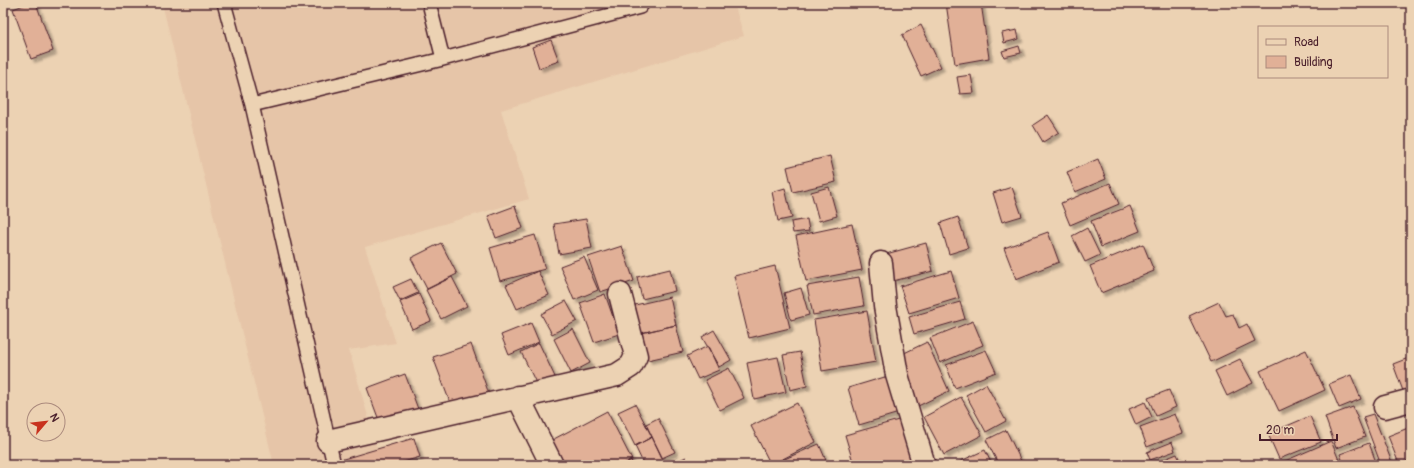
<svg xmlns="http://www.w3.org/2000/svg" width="1414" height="468" viewBox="0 0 1414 468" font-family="Pangolin,sans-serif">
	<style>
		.built { fill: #e6c5a8 }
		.building { fill: #e1b097; stroke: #4a1f2b; filter: url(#shadow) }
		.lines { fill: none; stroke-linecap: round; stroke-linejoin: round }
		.lane-casing { stroke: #4a1f2b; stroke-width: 16 }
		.street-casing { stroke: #4a1f2b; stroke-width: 25 }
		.lane { stroke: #ecd2b3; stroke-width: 13 }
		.street { stroke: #ecd2b3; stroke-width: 22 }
	</style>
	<defs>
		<filter id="shadow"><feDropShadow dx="3.5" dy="3.5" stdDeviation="1" flood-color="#0004"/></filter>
	</defs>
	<rect width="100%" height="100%" fill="#ecd2b3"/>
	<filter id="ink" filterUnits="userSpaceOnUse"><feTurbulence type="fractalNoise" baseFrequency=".025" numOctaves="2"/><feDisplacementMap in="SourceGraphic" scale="8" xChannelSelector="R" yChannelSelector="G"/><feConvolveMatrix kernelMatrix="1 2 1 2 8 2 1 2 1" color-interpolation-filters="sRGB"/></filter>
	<g filter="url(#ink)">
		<!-- built -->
		<path class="built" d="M162,3h572l10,33 -243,74 28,89 -164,48 31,96 -47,7 33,115h-108z"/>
		<!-- building -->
		<path class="building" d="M29,3h7l17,48 -22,8 -18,-50z
			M946,3h35l8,55 -34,6z
			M921,25l20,42 -20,9 -19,-41z
			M1017,30l2,9 -15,4 -2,-10z
			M551,40l8,21 -20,7 -7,-21z
			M1019,46l2,7 -17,4 -2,-6z
			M971,75l3,18 -14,1 -3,-17z
			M1048,115l11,17 -16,10 -10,-17z
			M830,156l6,26 -43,10 -6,-25z
			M1098,159l8,20 -31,13 -8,-20z
			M1110,183l9,21 -49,21 -9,-22z
			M829,187l8,29 -18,5 -8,-29z
			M1012,187l10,29 -20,6 -9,-29z
			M785,188l7,30 -14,3 -6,-29z
			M515,206l8,22 -27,10 -8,-22z
			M1130,206l10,25 -39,16 -10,-26z
			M958,217l10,31 -19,6 -9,-31z
			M586,219l6,29 -33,6 -5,-30z
			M807,219l2,12 -16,2 -2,-11z
			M852,224l10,46 -56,11 -10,-45z
			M1087,228l13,27 -15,7 -13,-26z
			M1048,232l11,30 -43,17 -12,-31z
			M535,235l10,34 -45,12 -10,-33z
			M441,243l16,31 -30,15 -16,-31z
			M926,243l7,28 -40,10 -7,-27z
			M1143,244l11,27 -53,22 -11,-27z
			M622,246l12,35 -34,11 -12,-35z
			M584,257l14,33 -24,10 -14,-34z
			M775,266l15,62 -41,10 -15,-62z
			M670,269l5,22 -33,8 -5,-22z
			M538,271l11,24 -32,14 -11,-24z
			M951,271l8,27 -50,15 -9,-27z
			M452,277l15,29 -26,13 -15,-29z
			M859,277l5,29 -51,9 -6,-29z
			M411,279l7,14 -18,8 -7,-14z
			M801,288l8,27 -18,5 -7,-27z
			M419,294l12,27 -19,8 -12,-27z
			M605,294l14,40 -25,8 -14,-39z
			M670,297l6,28 -35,8 -6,-28z
			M566,301l11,20 -25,13 -11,-20z
			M960,302l5,17 -51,15 -5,-17z
			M1219,302l7,14 7,-2 6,14 8,-4 8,17 -44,21 -22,-46z
			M867,311l9,51 -54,9 -8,-51z
			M973,321l10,24 -43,18 -10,-25z
			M531,323l8,19 -30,13 -8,-20z
			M676,325l7,27 -35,8 -7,-27z
			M573,329l17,34 -19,10 -17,-34z
			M714,330l17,30 -12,7 -17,-30z
			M927,342l22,49 -31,15 -22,-49z
			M539,343l16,34 -18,8 -16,-33z
			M471,344l18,50 -37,14 -19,-51z
			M708,346l11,24 -21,9 -11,-23z
			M986,350l10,22 -41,16 -9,-23z
			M1306,350l19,40 -46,21 -19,-40z
			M800,352l7,34 -17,4 -7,-35z
			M778,357l8,35 -32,7 -7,-36z
			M1411,357v40l-5,2 -13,-35z
			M1240,359l13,24 -26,13 -12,-25z
			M729,368l15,30 -24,12 -15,-30z
			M405,374l13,35 -38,14 -13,-35z
			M1351,375l10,24 -22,9 -10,-24z
			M888,376l11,37 -40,12 -11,-37z
			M986,384l20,37 -20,11 -20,-37z
			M1169,390l7,17 -20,9 -8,-18z
			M961,397l21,38 -38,20 -20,-38z
			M1145,402l7,15 -16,8 -7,-16z
			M797,403l19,39 -45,23 -20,-39z
			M635,404l17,33 -17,9 -17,-34z
			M1353,407l12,30 -29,11 -11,-31z
			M607,411l25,49 -11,5h-56l-13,-25z
			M1175,414l8,19 -36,14 -7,-20z
			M1373,414l20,51h-12l-18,-48z
			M1310,416l11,26 -42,17 -11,-25z
			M658,418l17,34 -13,6 -16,-34z
			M902,419l14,46h-62l-9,-30z
			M1408,428l3,7v24l-12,5 -11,-28z
			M1006,430l17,35h-24l-13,-25z
			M652,437l14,28h-22l-9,-19z
			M414,438l6,19 -27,8h-51l-2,-5z
			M1331,441l8,19 -11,5h-49l-1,-1z
			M1172,442l3,9 -25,9 -3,-8z
			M1369,443l8,22h-33l-4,-11z
			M819,444l9,21h-57z
			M985,450l7,15h-40z
			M1177,454l5,11h-32z
			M686,457l3,8h-20z
			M631,460l2,5h-11z"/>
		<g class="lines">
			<defs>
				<path id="lane" d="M224,3l28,102 82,360
					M429,3l14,56
					M252,105l191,-46 197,-52 3,-4"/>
				<path id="street" d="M881,263l4,43 12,69 27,90
					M518,397l34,68
					M1385,407l26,-7
					M328,441l289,-66 14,-9 5,-10 -16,-62"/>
			</defs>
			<!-- lane casing -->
			<use href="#lane" class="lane-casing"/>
			<!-- street casing -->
			<use href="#street" class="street-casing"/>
			<!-- lane -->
			<use href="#lane" class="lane"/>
			<!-- street -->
			<use href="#street" class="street"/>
		</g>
	</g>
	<!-- margin -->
	<rect width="1414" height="468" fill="none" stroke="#ecd2b3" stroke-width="16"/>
	<rect x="8" y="8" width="1398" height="452" fill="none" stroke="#4a1f2b" stroke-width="1.5" filter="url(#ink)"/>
	<!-- legend -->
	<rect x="1258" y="26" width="130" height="52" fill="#ecd2b3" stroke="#ab8a7d"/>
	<rect x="1266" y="39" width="20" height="6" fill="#ecd2b3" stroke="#ab8a7d"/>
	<text x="1294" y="46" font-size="12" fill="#4a1f2b">Road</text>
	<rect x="1266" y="56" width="20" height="12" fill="#e1b097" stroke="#ab8a7d"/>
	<text x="1294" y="66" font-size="12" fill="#4a1f2b">Building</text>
	<!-- north arrow -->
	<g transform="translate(46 422) rotate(62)"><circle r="19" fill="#ecd2b3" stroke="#ab8a7d"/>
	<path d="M0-3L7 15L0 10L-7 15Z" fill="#c8321e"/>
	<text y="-6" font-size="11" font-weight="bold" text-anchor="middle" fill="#4a1f2b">N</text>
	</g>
	<!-- scale -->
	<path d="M1260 434v6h77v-6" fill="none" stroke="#4a1f2b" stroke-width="2"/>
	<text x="1266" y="434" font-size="12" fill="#4a1f2b" stroke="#ecd2b3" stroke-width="3" paint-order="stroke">20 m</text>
</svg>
